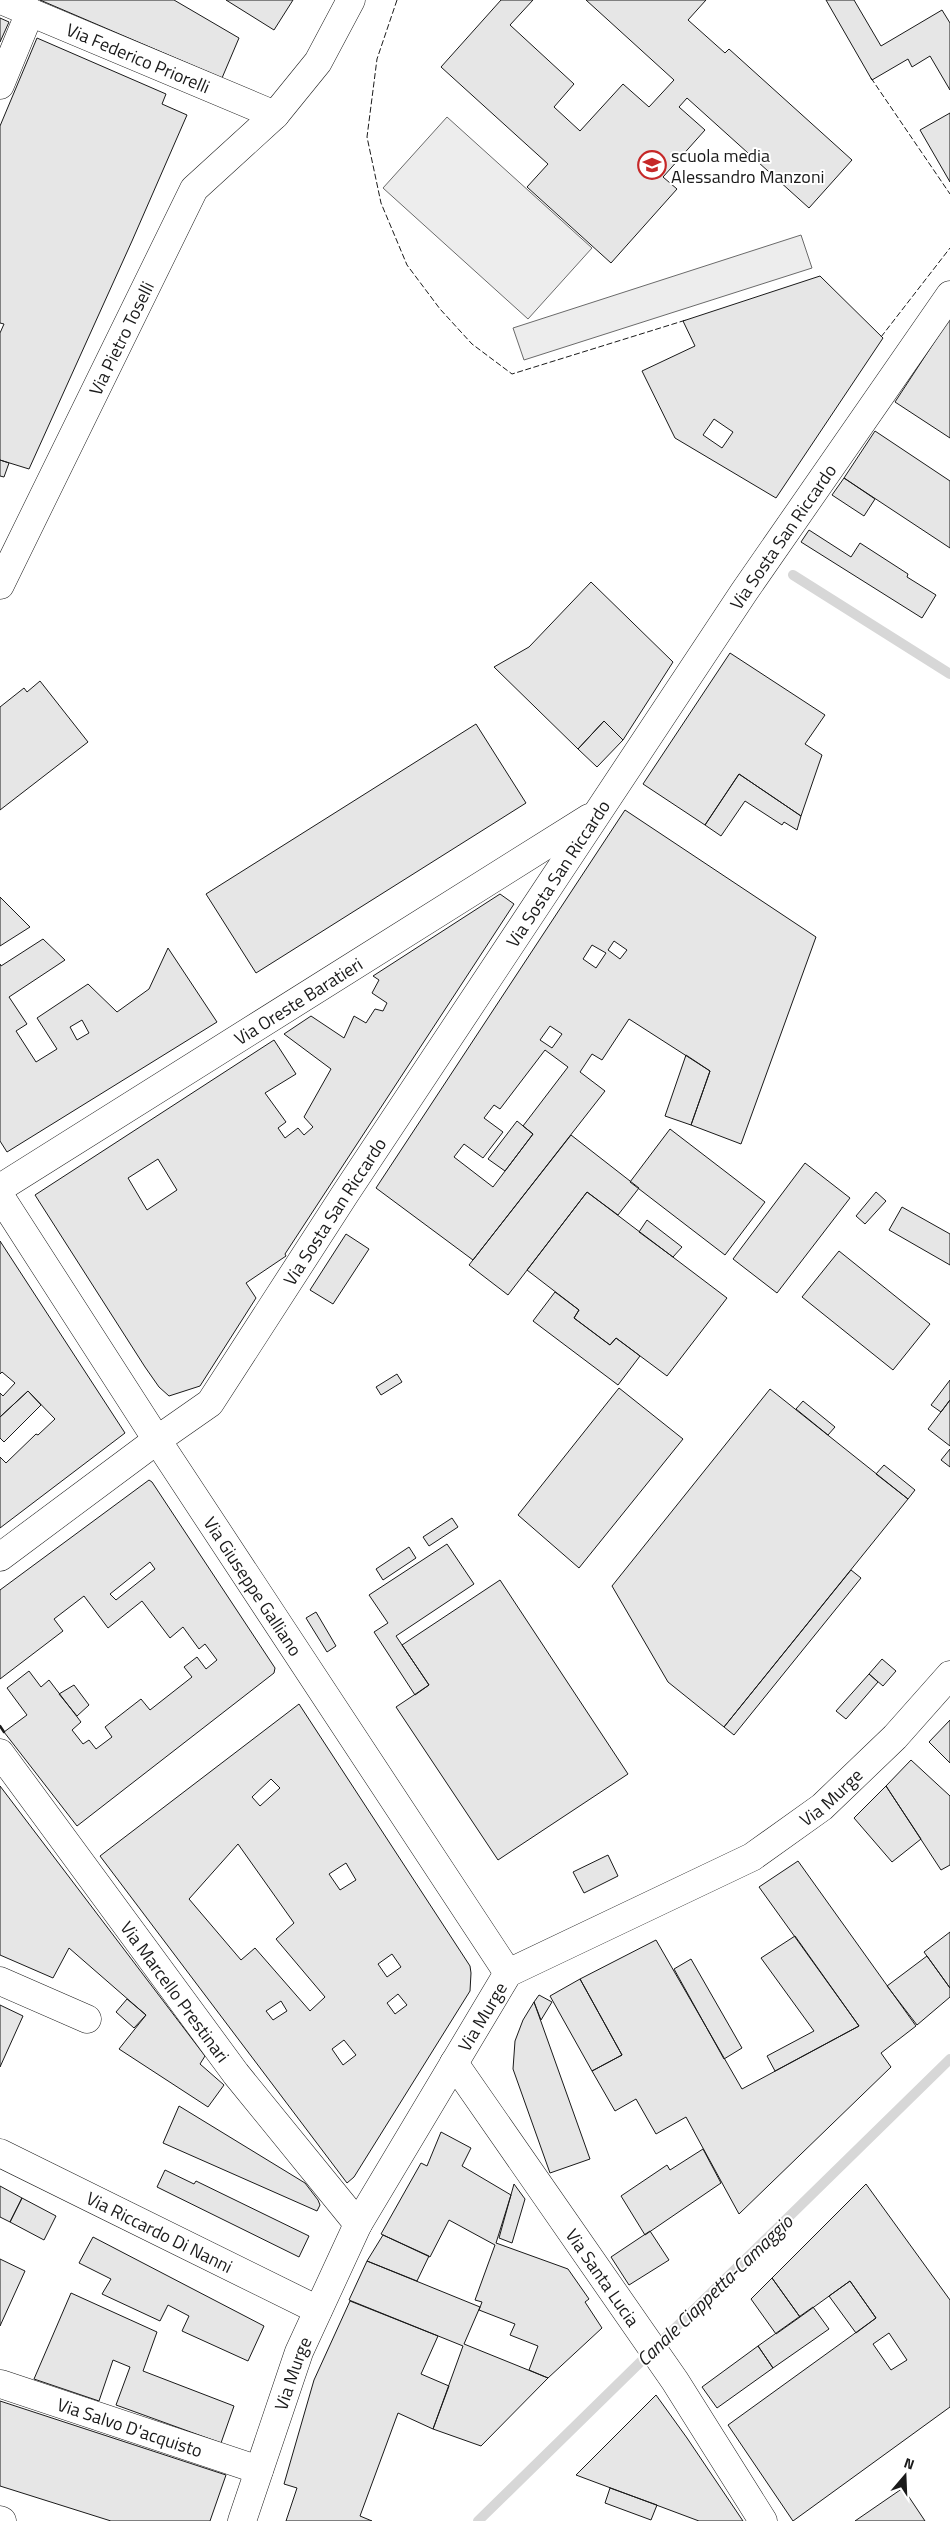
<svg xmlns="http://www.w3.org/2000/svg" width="950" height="2521" viewBox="0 0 950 2521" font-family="'Titillium Web',sans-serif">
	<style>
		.built { fill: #ededed; stroke: #6a6a6a }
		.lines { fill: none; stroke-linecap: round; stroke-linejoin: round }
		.stream { stroke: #d7d7d7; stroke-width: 10 }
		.building { fill: #e6e6e6; stroke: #1a1a1a; fill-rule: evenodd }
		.minor-casing { stroke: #1a1a1a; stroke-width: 29 }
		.tertiary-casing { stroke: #1a1a1a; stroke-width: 29 }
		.minor { stroke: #fff; stroke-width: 28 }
		.tertiary { stroke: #fff; stroke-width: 28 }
		.fence { stroke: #1a1a1a; stroke-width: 1; stroke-dasharray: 6 2.5; stroke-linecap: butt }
		.wall { stroke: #1a1a1a; stroke-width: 2.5 }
		.labels { text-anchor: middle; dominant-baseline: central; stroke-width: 4; stroke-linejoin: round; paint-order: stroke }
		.street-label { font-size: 18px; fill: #1a1a1a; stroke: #fff }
		.poi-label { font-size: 18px; fill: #1a1a1a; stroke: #fff; text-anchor: start }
		.water-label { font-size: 19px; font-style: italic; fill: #1a1a1a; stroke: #fff }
	</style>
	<rect width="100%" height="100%" fill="#fff"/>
	<!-- built -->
	<path class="built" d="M447,117l145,131 -64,71 -145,-131z
		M801,235l11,33 -288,92 -11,-32z"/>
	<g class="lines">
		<!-- stream -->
		<path class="stream" d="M793,575l157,99
			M478,2521l472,-462"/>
	</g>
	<!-- building -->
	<path class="building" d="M40,0h134l65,38 -17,40z
		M226,0h67l-19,30z
		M501,0h32l-23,25 64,59 -20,23 26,24 43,-47 26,23 25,-27 -88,-80h120l-18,20 37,33 4,-4 123,111 -43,48 -122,-110 -8,9 26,23 -42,47 14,12 -66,74 -84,-76 21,-23 -107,-97z
		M826,0h28l27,46 61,-36 8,13v67l-20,-34 -18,11 -4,-8 -36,21z
		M0,18l9,4 -9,20z
		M37,38l129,56 -4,10 25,11 -55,126 -103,228 -29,-9v-127l4,-9 -4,-1v-197z
		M950,113v69l-30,-52z
		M820,276l63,62 -107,160 -101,-60 -33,-67 53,-25 -12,-25zM714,419l19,13 -11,16 -19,-13z
		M950,318v120l-55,-36z
		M875,431l75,50v67l-106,-70z
		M0,460l9,3 -5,14 -4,-1z
		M844,478l31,21 -11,17 -32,-21z
		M809,530l42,27 9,-14 48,31 -1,3 29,18 -14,23 -121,-76z
		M591,582l82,80 -50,78 -19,-19 -26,28 -84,-82 35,-20z
		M730,653l95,62 -20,29 17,11 -21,61 -62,-42 -34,51 -62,-41z
		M40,681l48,61 -88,68v-103l24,-19 3,4z
		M604,721l19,19 -26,27 -19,-18z
		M476,724l50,79 -270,170 -50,-79z
		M739,774l62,42 -4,14 -13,-8 -2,3 -37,-24 -24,35 -16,-11z
		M625,810l191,127 -75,207 -50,-19 19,-54 -81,-52 -27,41 -10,-6 -12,18 25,19 -132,169 -97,-72zM614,941l13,9 -7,9 -12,-9zM592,945l14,8 -10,15 -13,-9zM550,1026l12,8 -10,14 -12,-8zM545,1050l23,17 -45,59 10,8 -40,53 -39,-30 10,-13 19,14 20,-26 -19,-14 10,-13 6,4z
		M500,894l14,10 -229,350 1,2 -40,27 10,15 -56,88 -31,10 -10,-9 -14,-20 -110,-172 239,-155 22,34 -31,19 21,29 -8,6 7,10 13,-10 6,7 9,-8 -9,-10 27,-48 -47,-35 27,-18 33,22 10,-22 12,7 9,-14 8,2 4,-8 -15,-10 7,-13 -6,-4zM158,1159l19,31 -30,20 -19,-32z
		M0,897l30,30 -30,19z
		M43,939l22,21 -56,37 18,27 -11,7 20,31 21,-13 -20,-31 51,-34 29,28 32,-23 19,-41 49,74 -210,130 -7,-11v-177l1,2zM82,1020l7,13 -12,7 -7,-13z
		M686,1055l24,16 -19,54 -26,-9z
		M517,1121l16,13 -28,37 -17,-12z
		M670,1129l95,73 -40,53 -95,-73z
		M571,1135l68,53 -21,27 -31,-23 -79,103 -39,-30z
		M805,1163l45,35 -73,95 -44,-34z
		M587,1192l140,106 -60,78 -51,-38 -6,7 -36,-27 5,-8 -52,-40z
		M876,1192l10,9 -21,23 -9,-8z
		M902,1207l48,27v31l-61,-35z
		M647,1220l35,27 -9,10 -34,-25z
		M346,1234l23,15 -36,55 -23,-14z
		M0,1241l125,192 -125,95v-71l6,6 30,-29 2,1 17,-16 -27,-28 -28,26v-24l3,3 12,-13 -13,-11 -2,2z
		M839,1251l91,73 -37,46 -91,-73z
		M555,1292l24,18 -5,8 36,27 6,-7 24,18 -22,29 -85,-64z
		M397,1374l5,8 -21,13 -5,-8z
		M950,1380v20l-9,12 -10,-7z
		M619,1388l64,51 -104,129 -61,-53z
		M770,1389l138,110 -184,228 -56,-45 -56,-96z
		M28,1391l13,14 -37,37 -4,-4v-21z
		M950,1400v46l-22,-17z
		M803,1401l32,26 -7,8 -32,-26z
		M950,1449v18l-9,-7z
		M884,1465l31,25 -7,9 -32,-25z
		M149,1480l3,2 123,186 -1,5 -197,153 -73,-94 23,-17 -20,-27 22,-17 12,16 8,-7 32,42 -9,8 11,14 6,-4 7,9 16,-12 -7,-10 36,-28 9,11 42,-33 -8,-10 13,-10 9,12 11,-9 -12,-16 -6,5 -16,-22 -13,11 -28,-37 -34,27 -24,-32 -30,23 9,12 -63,48v-89zM150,1562l5,7 -39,31 -6,-6z
		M452,1518l6,9 -29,19 -6,-9z
		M447,1544l27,40 -78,52 33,49 -14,10 -41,-63 14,-9 -19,-28z
		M409,1547l7,11 -33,22 -7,-11z
		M851,1570l10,8 -127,157 -10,-8z
		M500,1580l128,194 -130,86 -102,-153 33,-22 -27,-40z
		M316,1612l20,34 -9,6 -21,-34z
		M882,1659l14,12 -13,15 -14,-12z
		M869,1674l9,8 -32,37 -10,-8z
		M74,1685l15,20 -12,11 -18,-22z
		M299,1704l171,262 1,7 -1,18 -116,186 -7,6 -247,-327zM271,1779l9,9 -20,18 -8,-9zM238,1844l56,79 -18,16 49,58 -15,14 -55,-63 -14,12 -52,-61zM346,1863l10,17 -16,10 -11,-16zM392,1954l9,13 -14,10 -9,-13zM398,1994l9,11 -12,9 -8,-11zM281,2001l6,10 -14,9 -7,-9zM344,2040l12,15 -13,10 -11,-16z
		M950,1720v43l-21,-21z
		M911,1760l39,36v69l-9,5 -55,-84z
		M0,1786l205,270 -5,8 24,21 -16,22 -89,-58 27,-34 -77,-67 -16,30 -53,-23z
		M886,1786l35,53 -29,23 -38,-44z
		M608,1855l10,21 -34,17 -11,-21z
		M798,1861l118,165 -35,27 10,14 -152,147 -53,-97 -30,17 -20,-35 -21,12 -23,-40 30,-16 -42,-76 76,-39 86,149 117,-63 -100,-139z
		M950,1932v56l-26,-36z
		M795,1936l64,90 -84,45 -8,-15 47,-25 -53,-73z
		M927,1956l23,32v9l-33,28 -30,-39z
		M691,1959l51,89 -18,11 -50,-90z
		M580,1979l42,76 -30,16 -42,-75z
		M539,1995l13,7 -11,18 -7,-18z
		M127,1999l19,16 -12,13 -18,-16z
		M534,2002l56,157 -40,14 -37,-104 2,-28 8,-21z
		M0,2005l23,11 -23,51z
		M179,2106l126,77 13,17 2,5 -3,6 -154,-68z
		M441,2132l30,16 -9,18 49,29 -15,48 72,26 21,30 -4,3 17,26 -54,50 -19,-8 9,-24 -28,-11 5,-11 -36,-14 3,-8 -7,-2 20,-55 -46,-25 -19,37 -49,-23 40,-71 6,3z
		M703,2149l18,34 -76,52 -24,-39 46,-31 3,5z
		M165,2170l29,14 2,-3 113,55 -10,21 -142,-70z
		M514,2184l11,15 -13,44 -13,-5z
		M866,2184l84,116v107l-157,114 -65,-96 148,-107 -26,-37 -50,36 -28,-39zM889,2333l18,27 -16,10 -18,-26z
		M0,2186l22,12 -12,24 -10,-5z
		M22,2198l34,18 -12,24 -34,-18z
		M650,2231l19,29 -40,25 -18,-28z
		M383,2235l46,21 -12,25 -50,-20z
		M93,2237l171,89 -16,35 -66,-30 7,-15 -21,-11 -8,16 -58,-27 9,-15 -32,-16z
		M0,2259l25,12 -25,55z
		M367,2261l113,46 -16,37 84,34 -67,68 -48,-17 30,-83 -114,-46z
		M772,2278l28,39 -24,17 -25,-35z
		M850,2281l26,37 -20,15 -27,-37z
		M71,2293l86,39 -14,39 91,35 -13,37 -105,-38 14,-38 -17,-7 -14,41 -65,-22z
		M350,2301l88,35 -17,38 28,12 -16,43 -35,-16 -38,103 12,5h-86l11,-33 -13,-4 30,-104z
		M813,2307l16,22 -56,39 -15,-22z
		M758,2346l15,22 -56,40 -15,-21z
		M656,2395l31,43 56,83h-44l-123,-46z
		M0,2401l226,74 -16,46h-99l-111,-35z
		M610,2488l47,17 -6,15 -46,-17z
		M903,2488l22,33h-70z"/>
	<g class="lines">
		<defs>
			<g id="minor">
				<path id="s1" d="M1,0l274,115"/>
				<path d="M0,85l30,-73"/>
				<path id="s2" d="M0,585l194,-396 81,-74 43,-53 33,-62"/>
				<path id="s3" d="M0,1188l589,-370"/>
				<path id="s4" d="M0,1196l157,244 351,533"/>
				<path id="s5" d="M0,1557l157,-117 53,-37 135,-209 399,-602 206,-297"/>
				<path id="s6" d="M0,1753l236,321 122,150"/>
				<path d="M0,1981l87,38"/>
				<path id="s7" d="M454,2063l221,318 88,140"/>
				<path id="s8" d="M0,2153l318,157"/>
				<path id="s9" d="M1,2384l258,86"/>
				<path d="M0,2520l2,1"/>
			</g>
			<g id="tertiary">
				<path id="s10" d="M242,2521l57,-169 59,-128 150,-251 244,-116 70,-50 73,-70 55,-62"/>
			</g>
		</defs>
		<!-- minor casing -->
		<use href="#minor" class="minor-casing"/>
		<!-- tertiary casing -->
		<use href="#tertiary" class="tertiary-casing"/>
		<!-- minor -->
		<use href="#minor" class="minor"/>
		<!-- tertiary -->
		<use href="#tertiary" class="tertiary"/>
		<!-- fence -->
		<path class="fence" d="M397,0l-20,59 -10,78 14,66 26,62 33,44 32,35 40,30 174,-54
			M871,78l79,116
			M881,337l69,-89"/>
		<!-- wall -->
		<path class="wall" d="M0,1726l4,6"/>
	</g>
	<!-- icons -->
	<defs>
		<symbol id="school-ring" viewBox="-11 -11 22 22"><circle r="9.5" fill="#fff" stroke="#c62828" stroke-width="1.5"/><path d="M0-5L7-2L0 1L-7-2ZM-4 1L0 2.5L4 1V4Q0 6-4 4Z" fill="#c62828"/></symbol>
	</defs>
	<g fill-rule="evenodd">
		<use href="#school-ring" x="636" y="149" width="32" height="32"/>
	</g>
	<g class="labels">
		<!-- street labels -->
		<g class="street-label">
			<text stroke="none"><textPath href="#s1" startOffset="149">Via Federico Priorelli</textPath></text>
			<text stroke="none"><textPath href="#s2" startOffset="275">Via Pietro Toselli</textPath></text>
			<text stroke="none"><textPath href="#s5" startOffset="1299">Via Sosta San Riccardo</textPath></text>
			<text stroke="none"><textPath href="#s5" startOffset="894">Via Sosta San Riccardo</textPath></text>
			<text stroke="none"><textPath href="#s3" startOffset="352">Via Oreste Baratieri</textPath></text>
			<text stroke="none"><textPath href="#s5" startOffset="489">Via Sosta San Riccardo</textPath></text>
			<text stroke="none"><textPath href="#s4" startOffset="465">Via Giuseppe Galliano</textPath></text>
			<text stroke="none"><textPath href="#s10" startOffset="981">Via Murge</textPath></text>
			<text stroke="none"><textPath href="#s6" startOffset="296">Via Marcello Prestinari</textPath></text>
			<text stroke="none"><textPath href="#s10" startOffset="561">Via Murge</textPath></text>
			<text stroke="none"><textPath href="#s8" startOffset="178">Via Riccardo Di Nanni</textPath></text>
			<text stroke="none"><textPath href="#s7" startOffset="261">Via Santa Lucia</textPath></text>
			<text stroke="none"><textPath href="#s10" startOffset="156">Via Murge</textPath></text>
			<text stroke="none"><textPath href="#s9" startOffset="136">Via Salvo D'acquisto</textPath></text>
		</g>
		<!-- poi labels -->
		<g class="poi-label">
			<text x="671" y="155">scuola media<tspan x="671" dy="21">Alessandro Manzoni</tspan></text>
		</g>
		<!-- water labels -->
		<g class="water-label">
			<text transform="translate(714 2290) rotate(-44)">Canale Ciappetta-Camaggio</text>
		</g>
	</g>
	<!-- north arrow -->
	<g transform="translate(905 2476) rotate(19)" stroke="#ffffff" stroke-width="4" paint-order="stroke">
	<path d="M0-4L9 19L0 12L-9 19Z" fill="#1a1a1a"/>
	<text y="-8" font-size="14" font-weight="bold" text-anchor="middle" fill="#1a1a1a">N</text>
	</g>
</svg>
